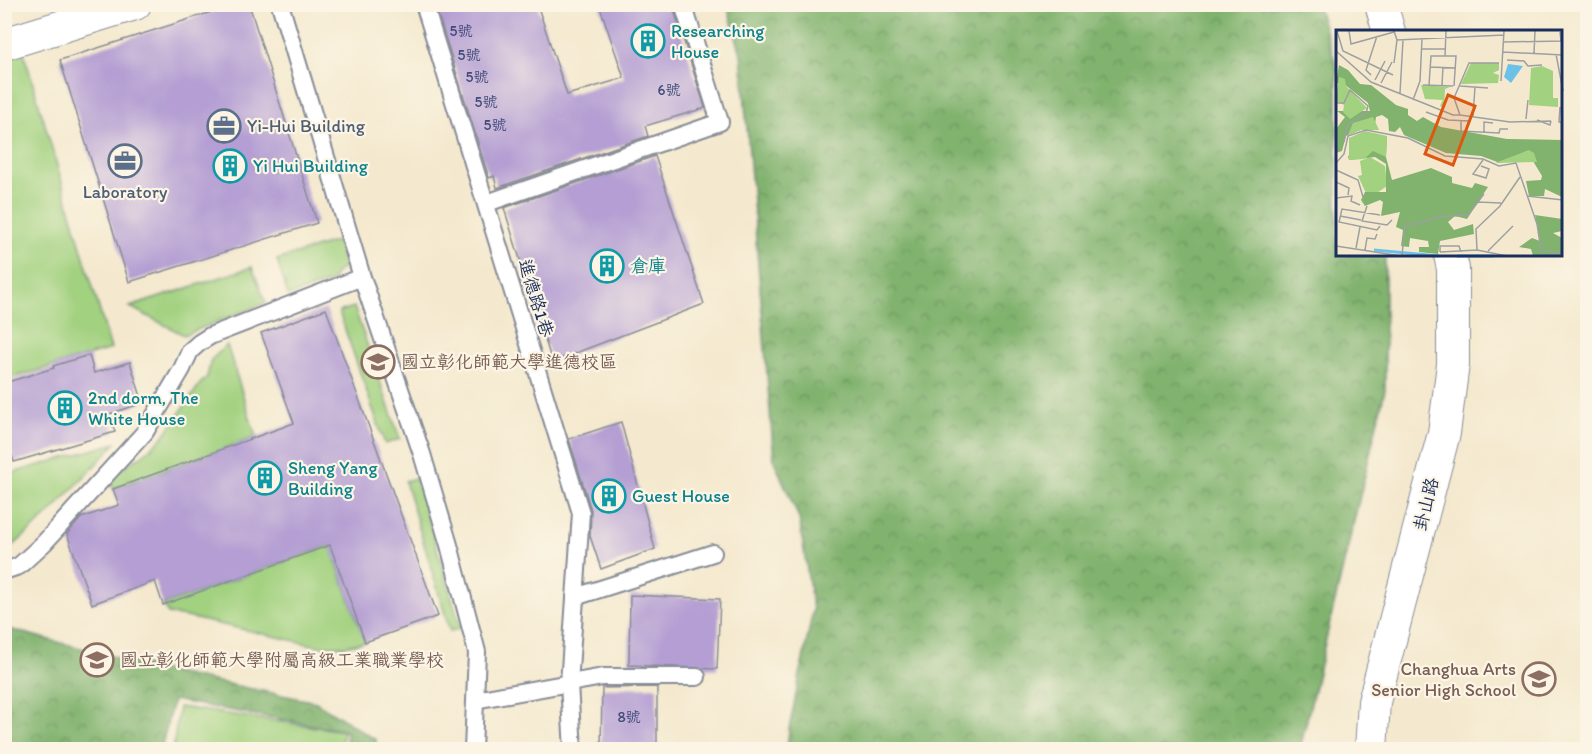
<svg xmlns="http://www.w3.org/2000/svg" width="1592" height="754" viewBox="0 0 1592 754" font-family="Itim,'LXGW WenKai TC',sans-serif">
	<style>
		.green { fill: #a2d17f; stroke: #5e806e; stroke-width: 1.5 }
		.forest { fill: url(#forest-crowns); stroke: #4e7166; stroke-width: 1.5 }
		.building { fill: #b49ed3 }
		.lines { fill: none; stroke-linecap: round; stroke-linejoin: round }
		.lane-casing { stroke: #888c96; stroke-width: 20 }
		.street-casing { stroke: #888c96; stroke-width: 34 }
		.lane { stroke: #fff; stroke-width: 16 }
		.street { stroke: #fff; stroke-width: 32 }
		.labels { text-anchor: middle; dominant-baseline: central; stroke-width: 4.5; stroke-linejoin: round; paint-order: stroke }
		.number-label { font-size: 15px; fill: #414b7b }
		.culture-label { font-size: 18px; fill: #0d838f; stroke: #fcf5e5; text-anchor: start }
		.service-label { font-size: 18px; fill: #4e5e75; stroke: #fcf5e5; text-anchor: start }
		.street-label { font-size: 18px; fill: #1b2f5e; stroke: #fcf5e5 }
		.education-label { font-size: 18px; fill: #785e54; stroke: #fcf5e5; text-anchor: start }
		.inset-river { fill: none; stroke: #6cc1e8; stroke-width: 3 }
		.inset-road { fill: none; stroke: #9d9fa1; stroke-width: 1.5 }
		.view { fill: #de5710; fill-opacity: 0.15; stroke: #de5710; stroke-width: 3 }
		.inset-edge { fill: none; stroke: #1b2f5e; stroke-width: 3 }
	</style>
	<defs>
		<pattern id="forest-crowns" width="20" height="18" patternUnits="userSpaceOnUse" patternTransform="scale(1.5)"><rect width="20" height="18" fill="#81b36e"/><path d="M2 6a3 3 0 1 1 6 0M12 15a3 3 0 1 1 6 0" fill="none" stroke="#69925e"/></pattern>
	</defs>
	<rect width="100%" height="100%" fill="#fcf5e5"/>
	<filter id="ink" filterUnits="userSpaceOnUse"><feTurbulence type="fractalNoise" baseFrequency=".0167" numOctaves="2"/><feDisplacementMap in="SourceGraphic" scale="12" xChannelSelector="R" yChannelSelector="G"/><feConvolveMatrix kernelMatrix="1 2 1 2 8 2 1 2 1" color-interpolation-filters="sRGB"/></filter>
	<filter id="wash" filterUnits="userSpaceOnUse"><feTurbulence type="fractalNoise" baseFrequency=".008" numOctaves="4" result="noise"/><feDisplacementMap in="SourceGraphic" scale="24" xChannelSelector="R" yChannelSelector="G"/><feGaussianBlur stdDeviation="1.35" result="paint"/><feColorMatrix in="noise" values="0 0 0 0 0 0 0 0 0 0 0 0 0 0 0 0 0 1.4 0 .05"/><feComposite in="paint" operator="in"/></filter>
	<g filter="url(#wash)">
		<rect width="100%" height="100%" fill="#f4e9ce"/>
		<!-- green -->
		<path class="green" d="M23,50l88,299 -106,31v-325z
			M337,241l8,26 -9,6 -4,9 -44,14 -11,-36z
			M252,267l14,36 -82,32 -54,-28z
			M354,307l46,132 -15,5 -46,-132z
			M227,345l29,92 -143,52 -2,-14 32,-20 20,-18 37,-53 7,-7 4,-17z
			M116,443l-68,72 -34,30 -9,-36v-34z
			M416,478l45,150 -11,3 -45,-150z
			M330,545l35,97 -20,4h-27l-131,-29 -19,-3 -5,-9z
			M179,707l164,24 -2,18h-168z"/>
		<!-- forest -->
		<path class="forest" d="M727,5h590l20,62v188h48v135l-85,359h-513l2,-20 24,-119 -14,-92 -25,-57 -33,-407z
			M5,628l174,46 137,28 60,38 1,9h-31v-18l-173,-31 -12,49h-30l-16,-6h-82l-16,6h-12z"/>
		<g id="blocks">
			<!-- building -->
			<path class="building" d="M237,4h12l68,219 -188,59 -69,-222z
				M435,4h102l30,91 57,-17 -25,-74h73l33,104 -60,18 3,10 -151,52 -3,-12 -5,2z
				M655,156l49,148 -152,58 -48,-154z
				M326,309l112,307 -73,26 -35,-97 -167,60 -8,-24 -63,23 -25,-70 14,-16 38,-13 -6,-16 181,-66 -33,-90z
				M89,355l5,18 36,-11 13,41 -34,11 6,18 -101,30 -10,-33v-46l50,-15 -1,-2z
				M621,422l34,127 -54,20 -11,-33 1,-26 -22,-71z
				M630,595l90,4 -3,70 -88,-4z
				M657,687v63h-56l1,-62z"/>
		</g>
	</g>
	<g filter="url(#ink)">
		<use href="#blocks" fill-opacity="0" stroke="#888c96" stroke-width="1.5"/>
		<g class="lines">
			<defs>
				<path id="lane" d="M280,4l82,273
					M425,7l156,506 -12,171 4,66
					M487,203l233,-81 -37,-118
					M4,571l15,-5 25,-23 101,-111 37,-63 8,-18 9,-8 11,-7 152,-59 60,177 27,91 28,107 -4,98
					M575,597l138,-44
					M475,700l128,-23h94"/>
				<path id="street" d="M1381,4l8,28
					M4,44l131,-40
					M1371,750l3,-48 70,-269 9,-69v-95l-3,-14"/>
			</defs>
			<!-- lane casing -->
			<use href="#lane" class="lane-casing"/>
			<!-- street casing -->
			<use href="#street" class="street-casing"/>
			<!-- lane -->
			<use href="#lane" class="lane"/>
			<!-- street -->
			<use href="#street" class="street"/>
		</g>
	</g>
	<!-- icons -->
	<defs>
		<symbol id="building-ring" viewBox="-11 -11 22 22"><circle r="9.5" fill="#fcf5e5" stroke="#0f9aa8" stroke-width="1.5"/><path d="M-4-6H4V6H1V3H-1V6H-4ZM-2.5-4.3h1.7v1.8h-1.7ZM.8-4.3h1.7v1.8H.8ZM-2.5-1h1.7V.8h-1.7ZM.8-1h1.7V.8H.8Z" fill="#0f9aa8"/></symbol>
		<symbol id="office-ring" viewBox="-11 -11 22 22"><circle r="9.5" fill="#fcf5e5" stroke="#5c6f8a" stroke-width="1.5"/><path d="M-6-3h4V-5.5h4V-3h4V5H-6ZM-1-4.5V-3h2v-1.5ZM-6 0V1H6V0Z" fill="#5c6f8a"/></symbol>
		<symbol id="university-ring" viewBox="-11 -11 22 22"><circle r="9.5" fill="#fcf5e5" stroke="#8d6e63" stroke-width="1.5"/><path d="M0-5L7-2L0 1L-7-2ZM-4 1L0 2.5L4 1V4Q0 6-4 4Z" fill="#8d6e63"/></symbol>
		<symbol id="school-ring" viewBox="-11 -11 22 22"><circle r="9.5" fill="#fcf5e5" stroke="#8d6e63" stroke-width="1.5"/><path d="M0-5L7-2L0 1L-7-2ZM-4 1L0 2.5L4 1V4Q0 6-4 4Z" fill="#8d6e63"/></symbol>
	</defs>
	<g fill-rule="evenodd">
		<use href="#building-ring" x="629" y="22" width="38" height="38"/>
		<use href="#office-ring" x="205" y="107" width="38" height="38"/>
		<use href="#office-ring" x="106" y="142" width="38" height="38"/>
		<use href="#building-ring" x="211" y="147" width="38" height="38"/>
		<use href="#building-ring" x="588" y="247" width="38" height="38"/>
		<use href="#university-ring" x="359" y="343" width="38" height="38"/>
		<use href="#building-ring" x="46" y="389" width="38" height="38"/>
		<use href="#building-ring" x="246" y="459" width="38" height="38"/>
		<use href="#building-ring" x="590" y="477" width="38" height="38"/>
		<use href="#school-ring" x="78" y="641" width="38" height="38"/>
		<use href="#school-ring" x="1520" y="660" width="38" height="38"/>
	</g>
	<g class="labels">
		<!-- number labels -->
		<g class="number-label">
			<text x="461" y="31">5號</text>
			<text x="469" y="55">5號</text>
			<text x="477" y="77">5號</text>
			<text x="669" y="90">6號</text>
			<text x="486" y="102">5號</text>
			<text x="495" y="125">5號</text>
			<text x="629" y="717">8號</text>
		</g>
		<!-- culture labels -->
		<g class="culture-label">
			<text x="671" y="31">Researching<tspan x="671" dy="21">House</tspan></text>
			<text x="253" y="166">Yi Hui Building</text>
			<text x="630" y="266">倉庫</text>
			<text x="88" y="398">2nd dorm, The<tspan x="88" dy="21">White House</tspan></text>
			<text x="288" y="468">Sheng Yang<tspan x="288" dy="21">Building</tspan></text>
			<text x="632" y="496">Guest House</text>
		</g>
		<!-- service labels -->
		<g class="service-label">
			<text x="247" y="126">Yi-Hui Building</text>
			<text x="125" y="192" text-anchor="middle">Laboratory</text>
		</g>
		<!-- street labels -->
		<g class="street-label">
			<text transform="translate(536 298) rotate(73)">進德路1巷</text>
			<text transform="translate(1426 504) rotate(-76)">卦山路</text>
		</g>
		<!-- education labels -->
		<g class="education-label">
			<text x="401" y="362">國立彰化師範大學進德校區</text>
			<text x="120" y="660">國立彰化師範大學附屬高級工業職業學校</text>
			<text x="1516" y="669" text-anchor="end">Changhua Arts<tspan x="1516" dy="21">Senior High School</tspan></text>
		</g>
	</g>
	<!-- overview -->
	<g transform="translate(1336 30)">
		<rect width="226" height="226" fill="#f4e9ce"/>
		<path d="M135,33h28v7l-6,3 6,2 -1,8 -37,1zM206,36l11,5v27h5v9l-29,-2 2,-37zM85,55l29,2 -5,2 -1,19 -4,-2 3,-6 -18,-1zM34,127l15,9 2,20 -13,9 -8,-2 -8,-17 4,-1 -2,-14z" fill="#a2d17f"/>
		<path d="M3,35l9,5 12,14 11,1 25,20 12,4v6l9,6 6,-4 18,10 66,12 55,1v57l-17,-8 -1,7h-15l-3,-15 15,-1 1,-4 -15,-25 -27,12 -19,-7 -35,-3 -42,-18 -4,-8 -5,5 -6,-1 -1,-12 -6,-4 -6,2 -1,7 -29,12 -4,15 -6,2v-24l9,-12 -8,-6h33l-2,-8 -24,-19 -8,-1zM51,106l-1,21 6,23 39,-12 21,9v6l20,5 3,-5 13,4 -21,32 -12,-3 -7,6 6,8 19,-6 1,10 -34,7 -2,13 -19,-2v-5h10l-1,-6 -18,-3 -1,9 -8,-1 2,-16 -7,-3 4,-15 -19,4 2,-14 -3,-2 -15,6 -4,-6 4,-8h21v-28l-11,-7 -26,3 -1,-4zM199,185l27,4v12l-9,2 9,5v18h-29l-2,-7 -12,-2 13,-9 8,3z" fill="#81b36e"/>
		<path d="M29,101l22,5 -1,21 -13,-6 -9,8 -15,1v-22z" fill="#a2d17f"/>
		<path d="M3,47l6,2 1,7 21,22 -17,11 -7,-7 1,-7 -8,-4zM37,87l6,13h-19l-12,5 5,-12zM193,120l5,3 3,9 -42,1z" fill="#a2d17f"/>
		<path d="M172,34l15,2 -12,17 -7,-6z" fill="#6cc1e8"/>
		<path class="inset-river" d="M38,220l65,6M121,226h37"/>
		<path class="inset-road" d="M1,1l6,20 50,24M13,1l2,13 43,-12M58,1l3,9 107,-5M167,12l58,-1 -1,-9M85,19h24M0,21l35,31 82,33h7l-6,-17 15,-35h30M167,22l60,3M198,23l1,-22M220,24l7,37M109,26l1,-25M171,30l17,1 4,5 14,-1M58,33l3,-23M94,37l25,1M35,45l-5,-5 11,-34M39,50l10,-19M165,51l3,-50M45,53l11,-21M87,55l30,1M93,55l2,-29h25l-2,30M106,55l1,-18M124,56l28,2M64,63l3,-53M77,70l7,-19 2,-42M0,73h8l6,-13 18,16 -2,7 -19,13 -3,16M224,77l-1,15h4M90,82l22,8 21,1M124,85l50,7 41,-1M137,86l2,-29M190,89l2,-19M201,90l13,5 1,-4M125,91v10l38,2 1,-4h8M148,102v-10l9,1M0,133l8,-9 4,-18 18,-6 42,8 37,18 38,3 16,7 17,-3 21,61 4,26 22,4M145,136l8,3 -3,9 -13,-4 10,-14M0,140l22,10 5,17M0,152l13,6 -1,7M191,166l36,4M0,168l16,-2 -1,5 9,4M141,172l24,1M31,176l-5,15 25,4 5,-5M44,185l-38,-6 -3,13 38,8 3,-4M4,186l21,4M0,216l65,10M20,218l4,-21M29,220l2,-12 8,1 2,-5M141,220l30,6M152,221l25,-25M104,222l37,-2 -1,-21 24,-23 20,-29M104,222v-6h19l2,6M66,226l3,-32h14l17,-7 32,-2 16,-21"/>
		<path class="view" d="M112,65l27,11 -22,59 -28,-11z"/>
		<rect width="226" height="226" class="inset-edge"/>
	</g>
	<!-- margin -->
	<rect width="1592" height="754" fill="none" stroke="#fcf5e5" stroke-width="24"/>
</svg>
